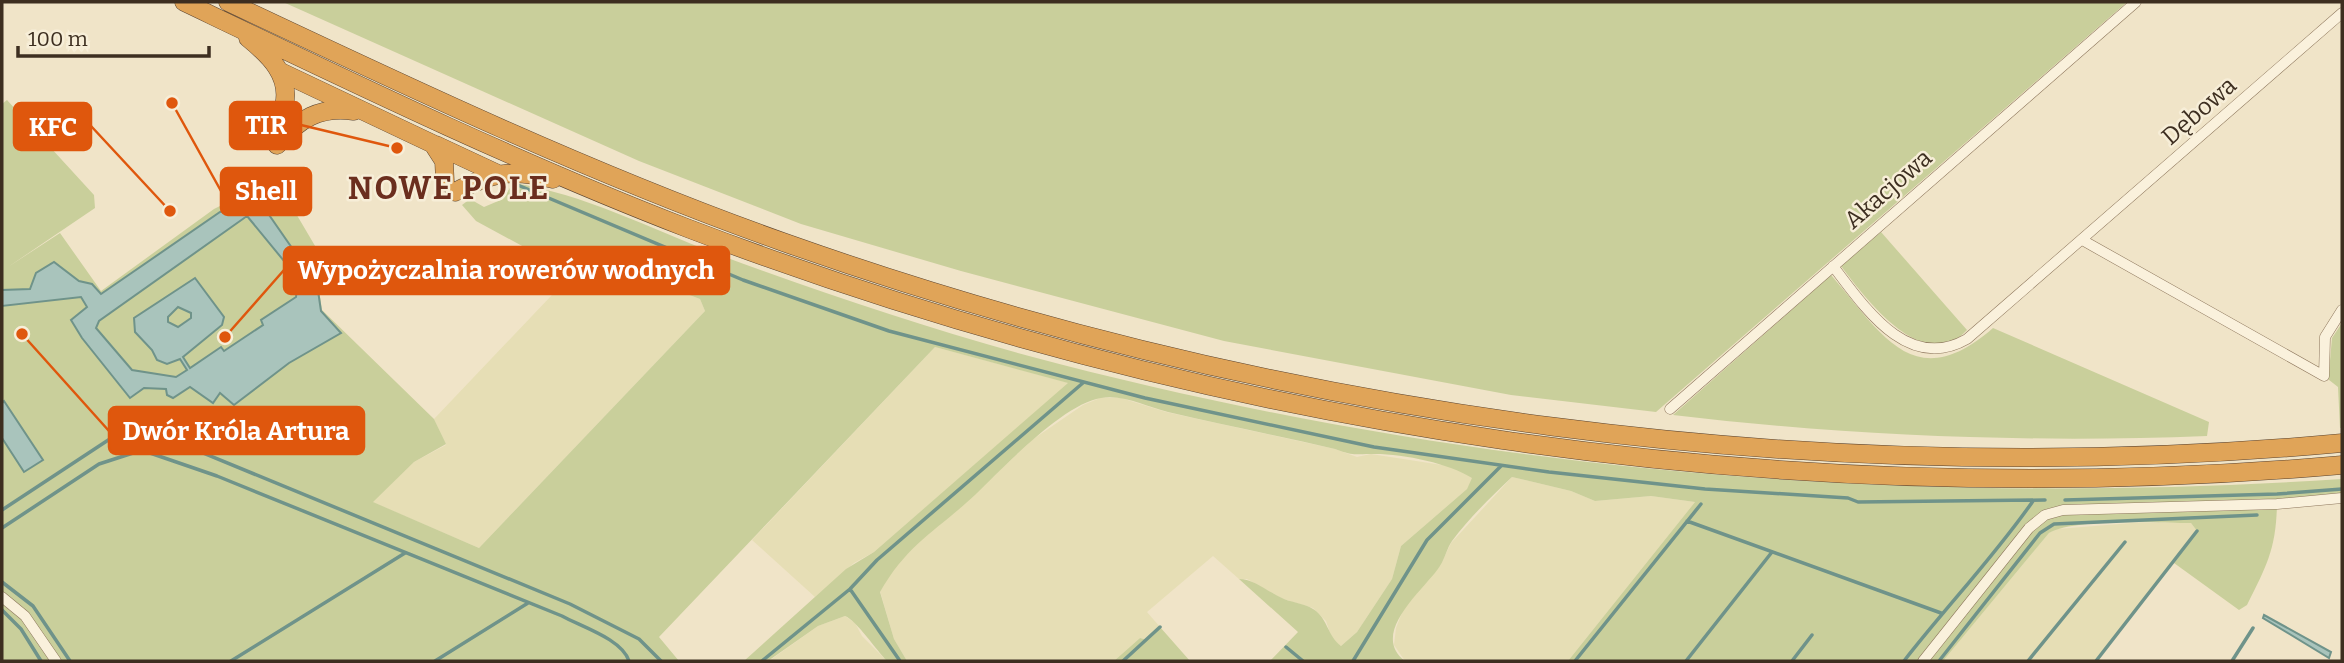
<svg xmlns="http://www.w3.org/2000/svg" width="2344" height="663" viewBox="0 0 2344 663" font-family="Bitter,serif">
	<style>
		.farmland { fill: #e6deb5 }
		.green { fill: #c9cf9b }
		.water { fill: #a9c4bc; stroke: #6f938a; stroke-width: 2; fill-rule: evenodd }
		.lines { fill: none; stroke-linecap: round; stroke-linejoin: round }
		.stream { stroke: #6f938a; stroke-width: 3.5 }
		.street-casing { stroke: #8d765c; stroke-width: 11 }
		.highway-casing { stroke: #5b4430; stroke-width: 19 }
		.street { stroke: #faf1dc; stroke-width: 10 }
		.highway { stroke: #e0a458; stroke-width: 18 }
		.labels { text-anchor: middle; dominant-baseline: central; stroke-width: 5; stroke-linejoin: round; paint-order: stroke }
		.street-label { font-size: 24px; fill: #3d2e20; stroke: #f7eed8 }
		.district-label { font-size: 32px; font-weight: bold; letter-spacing: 2px; fill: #6b2e1e; stroke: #f7eed8 }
		.leader { fill: none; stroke: #df570d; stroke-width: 2.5 }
		.callout-dot { fill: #df570d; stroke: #f7eed8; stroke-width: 2.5 }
		.callout { fill: #df570d; stroke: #df570d; stroke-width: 2.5 }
		.callout-label { font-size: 26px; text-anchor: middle; font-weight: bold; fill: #fff }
	</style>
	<rect width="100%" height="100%" fill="#f0e4c8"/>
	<!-- farmland -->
	<path class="farmland" d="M588,257l112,42 5,12 -226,237 -107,-46 42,-40 32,-17 -12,-26z
		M935,347l134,36 -195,169 -20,11 -39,34 -63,-57z
		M1100,398h21l45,14 169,37 22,8 14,-3 84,13 18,11 -6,11 -66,57 -9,33 -35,53 -16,14 -9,-7 -6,-18 -13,-13 -30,-9 -36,-20h-8l-26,-23 -66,56 13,15 -13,13 -7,-2 -26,23h-207l-13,-22 -14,-48 13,-22 33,-36 48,-38 58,-55 51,-35z
		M1512,477l59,14 24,10 56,-5 44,6 -127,159h-163l-11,-16 2,-17 9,-23 35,-39 11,-23z
		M2132,523h59l6,8 -98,127 3,3h-159l106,-128 8,-4z
		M845,616l10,7 7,13 25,25h-118l49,-35z"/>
	<!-- green -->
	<path class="green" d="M283,2h1844l-471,410 -145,-17 -287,-54 -263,-70 -160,-47 -162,-63z
		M7,100l87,95 1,13 -87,59 52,-34 41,58 113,-82 61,-31 46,78 -15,11 12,16 4,27 112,109 12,25 -32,18 -41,40 106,46 226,-237 -5,-12 -111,-42 -17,16 -96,-52 -14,-16 8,-6 14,8 19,-8 10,-16c71,11 136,45 204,71 102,38 207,73 312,102 432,115 868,152 1313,123v19l-65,6c-1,45 -10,61 -30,101l-8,5 -65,-47 23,-32 -6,-8c-32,0 -117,-5 -142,10l-106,128h-375l127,-159 -44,-6 -56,5 -24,-10 -59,-14c-21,20 -43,41 -60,64 -5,7 -7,17 -12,25 -14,22 -72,67 -35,95h-135l28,-29 -59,-53c16,0 30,14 45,20 10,4 24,5 32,12 12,10 12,25 25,35l16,-14 35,-53 9,-33 66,-57 5,-11c-23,-15 -72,-25 -101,-24 -19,0 -17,2 -36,-5 -56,-13 -111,-24 -167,-37 -21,-5 -44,-18 -67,-14 -38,6 -97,69 -125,96 -38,36 -68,49 -96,98l14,47 13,22h-20c-10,-10 -31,-41 -42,-45l-27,10 -50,35h-24l102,-92 28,-17 194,-169 -133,-36 -276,290 20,24h-677v-557z
		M1881,232l86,98c-43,47 -102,-32 -126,-64z
		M1831,275c51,59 83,122 162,53l216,94 -2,14c-178,7 -357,0 -534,-21z
		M2342,323v105h-2l-2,-41 -14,-11 5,-4 3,-34z
		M1160,627l30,34h-76l26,-23 7,2z"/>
	<!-- water -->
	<path class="water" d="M254,199h4l59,85 4,27 20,22 -52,30 -55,42 -14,-12 -7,10 -23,-16 -17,11 -6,-3 -1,-6 -22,-1 -14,10 -48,-60 -11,-18 16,-13 -6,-10 -79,9v-16l28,-1 6,-16 18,-11 25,19 13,3 9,10 119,-82 23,-3zM247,216l51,62 -2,19 -35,23 2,5 -39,26 -3,-4 -31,21 -7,-11 39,-32 2,-8 -29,-39 -61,40 1,14 17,18 5,10 10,4 13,-5 7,11 -11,7 -44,-7 -36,-42 3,-7zM178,307l13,6v5l-13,9 -10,-5v-5z
		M4,401l39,59 -19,12 -22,-34v-35z
		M2264,615l67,37 -2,6 -66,-40z"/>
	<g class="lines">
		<!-- stream -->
		<path class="stream" d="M513,183l230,97 146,51 256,67 229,49 175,25 156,17 143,9 10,4 187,-2
			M2065,500l212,-6 65,-5
			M2,510l123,-81 15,-2 430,177 69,35 22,22
			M1687,521l254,92
			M2,528l97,-64 34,-11h17l67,23 345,140c20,11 60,23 67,45
			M2,582l31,24 37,55
			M850,589l50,72
			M2,610l19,19 20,32
			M1286,647l17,14
			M231,661l174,-108
			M435,661l93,-58
			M762,661l88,-72 27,-29 207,-178
			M1123,661l37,-34
			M1353,661l74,-121 74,-74
			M1575,661l126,-157
			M1686,661l86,-109
			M1792,661l20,-26
			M1904,661c42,-54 90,-104 129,-160
			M1939,661l101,-128 14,-9 203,-9
			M2028,661l97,-119
			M2096,661l101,-130
			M2232,661l21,-33"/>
		<defs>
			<path id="street" d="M2084,241l240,135 1,-39 17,-27
				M1833,266c32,42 75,107 134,73l375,-326
				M1670,409l466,-407
				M2,597l23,19 31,45
				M1923,661l106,-133 16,-13 18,-5 214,-6 65,-6"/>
			<path id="highway" d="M184,2c165,79 332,160 503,226 524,200 1096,286 1655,237
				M228,2c182,86 366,173 555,240 496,176 1035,249 1559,201
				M248,38c22,18 43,38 36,68l-12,11 -9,2
				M281,72l152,72 11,17 1,21
				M277,145c21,-26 43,-39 77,-34
				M436,145l60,28
				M455,192c37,-20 57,-23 98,-13"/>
		</defs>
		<!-- street casing -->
		<use href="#street" class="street-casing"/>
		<!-- highway casing -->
		<use href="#highway" class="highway-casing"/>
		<!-- street -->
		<use href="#street" class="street"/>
		<!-- highway -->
		<use href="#highway" class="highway"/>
	</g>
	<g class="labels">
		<!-- street labels -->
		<g class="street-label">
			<text transform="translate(2199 111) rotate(-41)">Dębowa</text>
			<text transform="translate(1888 189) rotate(-41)">Akacjowa</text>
		</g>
		<!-- district labels -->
		<g class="district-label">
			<text x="449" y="188">NOWE POLE</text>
		</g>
	</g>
	<!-- callouts -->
	<path class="leader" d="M397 148L301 125M170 211L91 126M172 103L221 191M225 337L284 270M22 334L109 431"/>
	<g class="callout-dot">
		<circle cx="397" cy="148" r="7"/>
		<circle cx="170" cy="211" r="7"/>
		<circle cx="172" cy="103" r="7"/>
		<circle cx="225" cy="337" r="7"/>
		<circle cx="22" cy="334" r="7"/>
	</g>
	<g class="callout">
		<rect x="230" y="102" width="71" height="47" rx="7"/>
		<rect x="14" y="103" width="77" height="47" rx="7"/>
		<rect x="221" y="168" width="90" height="47" rx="7"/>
		<rect x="284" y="247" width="445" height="47" rx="7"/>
		<rect x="109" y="407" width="255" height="47" rx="7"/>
	</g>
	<g class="callout-label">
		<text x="266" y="134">TIR</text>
		<text x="53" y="136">KFC</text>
		<text x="266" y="200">Shell</text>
		<text x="506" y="279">Wypożyczalnia rowerów wodnych</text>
		<text x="236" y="440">Dwór Króla Artura</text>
	</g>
	<!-- border -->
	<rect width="2344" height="663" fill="none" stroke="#3d2e20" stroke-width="7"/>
	<!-- scale -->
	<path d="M18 46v10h191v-10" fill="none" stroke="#3d2e20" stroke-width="3.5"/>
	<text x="28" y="46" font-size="21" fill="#3d2e20" stroke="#f7eed8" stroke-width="5" paint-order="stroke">100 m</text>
</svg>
